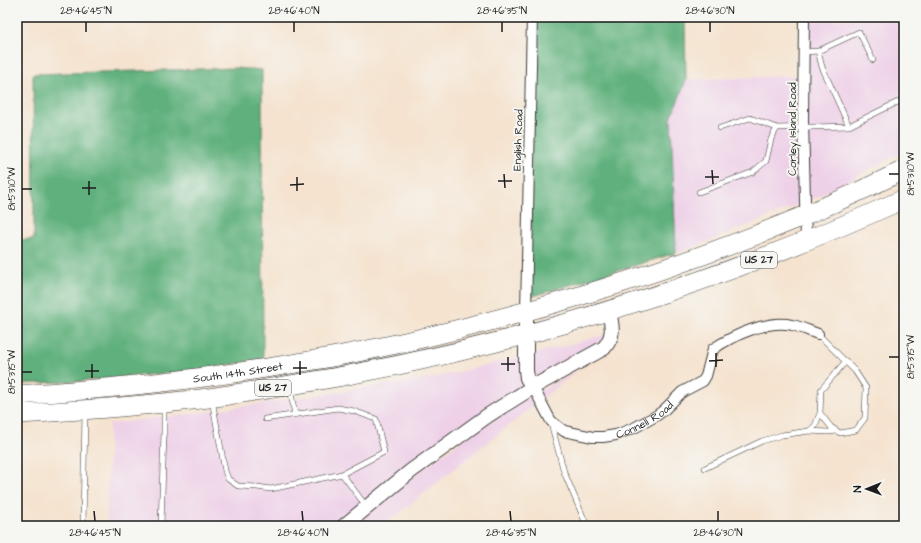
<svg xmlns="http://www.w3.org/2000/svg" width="921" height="543" viewBox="0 0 921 543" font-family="'Architects Daughter',sans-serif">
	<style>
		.built { fill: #eed0e7 }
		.forest { fill: #5eb07c; stroke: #3d664c }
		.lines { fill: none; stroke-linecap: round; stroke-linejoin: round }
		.lane-casing { stroke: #3d3a37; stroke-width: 6 }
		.street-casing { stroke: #3d3a37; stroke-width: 12 }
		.secondary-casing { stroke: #3d3a37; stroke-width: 16 }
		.highway-casing { stroke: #3d3a37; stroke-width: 20 }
		.lane { stroke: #fff; stroke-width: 5 }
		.street { stroke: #fff; stroke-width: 10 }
		.secondary { stroke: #fff; stroke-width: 14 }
		.highway { stroke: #fff; stroke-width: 19 }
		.ticks { fill: none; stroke: #1c1c1c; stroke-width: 1.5 }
		.labels { text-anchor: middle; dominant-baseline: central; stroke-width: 4; stroke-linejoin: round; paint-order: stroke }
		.shield { fill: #f6f6f2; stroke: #5d5d5c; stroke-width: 1 }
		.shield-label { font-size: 10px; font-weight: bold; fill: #1c1c1c }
		.street-label { font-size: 11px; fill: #1c1c1c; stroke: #f6f6f2 }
		.neatline { fill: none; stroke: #1c1c1c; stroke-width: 1.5 }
		.ticks-label { font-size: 10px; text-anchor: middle; fill: #1c1c1c }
	</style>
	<rect width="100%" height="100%" fill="#f6f6f2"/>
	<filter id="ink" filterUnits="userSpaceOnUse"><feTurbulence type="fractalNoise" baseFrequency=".025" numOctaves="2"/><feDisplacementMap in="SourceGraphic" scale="8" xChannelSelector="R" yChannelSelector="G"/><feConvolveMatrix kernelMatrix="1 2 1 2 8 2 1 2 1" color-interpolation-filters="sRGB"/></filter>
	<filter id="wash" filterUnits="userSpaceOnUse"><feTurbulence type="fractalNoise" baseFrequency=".012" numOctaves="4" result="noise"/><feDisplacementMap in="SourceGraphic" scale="16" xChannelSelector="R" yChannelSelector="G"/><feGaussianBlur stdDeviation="0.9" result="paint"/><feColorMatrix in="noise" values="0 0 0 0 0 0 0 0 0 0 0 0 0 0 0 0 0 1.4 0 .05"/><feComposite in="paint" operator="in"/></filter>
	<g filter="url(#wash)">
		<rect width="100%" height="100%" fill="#f5e3cf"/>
		<!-- built -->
		<path class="built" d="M887,17h17v134l-89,47 -126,51 -13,4 -5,-135 15,-38 122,-5 -1,-53z
			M607,334l-3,6 -69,41 -3,-4 -2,-22z
			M520,357l6,29 -118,81 -71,59h-230l2,-102 81,-10 243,-36z
			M583,366l-200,160h-31l63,-52 76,-55z"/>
		<!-- forest -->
		<path class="forest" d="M532,17h153l1,63 -15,38 5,135 -146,44z
			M235,68l27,2 1,289 -65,11 -116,11 -65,3v-144l17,-1 -1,-165z"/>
	</g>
	<g filter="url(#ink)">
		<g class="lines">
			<defs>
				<path id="lane" d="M818,51l4,16 27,59
					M804,52l14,-1 41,-19 14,28
					M720,128l30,-10 27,10 72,-2 55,-27
					M699,192l54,-20 13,-11 5,-22 6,-11
					M818,334l37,37 11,17 -1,30 -9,12 -16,3 -9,-6 -11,-14 1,-23 25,-29
					M290,388l5,27
					M212,400l13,71 3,8 10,7 19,1 14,2 71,-15 24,32
					M820,413l-5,13 -6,5 19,1 9,-1
					M265,419l73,-11 16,3 22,8 8,33 -42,22
					M551,423l13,49 23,54
					M705,468l57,-27 20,-6 27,-4
					M83,526l2,-113
					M161,526l3,-94v-26"/>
				<g id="street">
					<path d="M804,17l-1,103 3,121"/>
					<path d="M526,312l6,-295"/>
					<path id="s1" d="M533,387l18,34 13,10 29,6h10l13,-2 18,-7 22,-12 8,-6 18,-18 21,-11 3,-5 7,-27c19,-13 55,-30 79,-24 9,2 17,6 26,9"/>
				</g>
				<path id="secondary" d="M526,312v58l1,8 6,9
					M344,526l67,-55 76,-55 46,-29 71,-39c11,-13 8,-22 5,-37"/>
				<g id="highway">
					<path id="s2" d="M17,395c94,-6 187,-16 280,-32 95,-15 188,-39 279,-66 113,-34 223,-75 328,-127"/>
					<path d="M17,414c55,-3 111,-7 166,-13 32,-3 64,-9 96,-14 217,-34 425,-98 625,-188"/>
				</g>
			</defs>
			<!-- lane casing -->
			<use href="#lane" class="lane-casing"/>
			<!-- street casing -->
			<use href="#street" class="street-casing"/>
			<!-- secondary casing -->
			<use href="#secondary" class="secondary-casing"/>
			<!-- highway casing -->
			<use href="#highway" class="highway-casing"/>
			<!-- lane -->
			<use href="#lane" class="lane"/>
			<!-- street -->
			<use href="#street" class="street"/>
			<!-- secondary -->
			<use href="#secondary" class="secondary"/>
			<!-- highway -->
			<use href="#highway" class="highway"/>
		</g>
	</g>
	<!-- ticks -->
	<path class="ticks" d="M86,22v10M294,22v10M502,22v10M710,22v10M712,170l1,14M504,174l1,14M889,174h10M297,177v14M705,177h14M89,181v14M498,181h14M290,185l14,-1M82,188h14M22,189h10M716,353v14M508,357v14M889,357h10M300,361v14M709,361l14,-1M92,364v14M501,364h14M293,368h14M85,371h14M22,372h10M94,511l1,10M302,511l1,10M510,511l1,10M718,511v10"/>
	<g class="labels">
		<!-- shield labels -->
		<g class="shield">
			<rect x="741" y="252" width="36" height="16" rx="3"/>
			<rect x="255" y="380" width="36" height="16" rx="3"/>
		</g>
		<g class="shield-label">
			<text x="759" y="260">US 27</text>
			<text x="273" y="388">US 27</text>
		</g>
		<!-- street labels -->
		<g class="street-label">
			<text transform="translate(792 129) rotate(-90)">Corley Island Road</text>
			<text transform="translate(518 140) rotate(-88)">English Road</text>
			<text stroke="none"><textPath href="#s2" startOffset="222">South 14th Street</textPath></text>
			<text stroke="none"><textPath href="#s1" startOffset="140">Connell Road</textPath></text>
		</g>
	</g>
	<!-- margin -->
	<rect width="921" height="543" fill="none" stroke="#f6f6f2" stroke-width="44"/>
	<!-- north arrow -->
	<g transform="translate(867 489) rotate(269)" stroke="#f6f6f2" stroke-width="3" paint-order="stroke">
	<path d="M0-3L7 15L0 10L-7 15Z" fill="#1c1c1c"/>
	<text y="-6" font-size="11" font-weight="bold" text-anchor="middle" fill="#1c1c1c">N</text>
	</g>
	<rect x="22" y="22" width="877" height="499" class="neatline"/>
	<g class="ticks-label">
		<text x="86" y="14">28°46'45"N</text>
		<text x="294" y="14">28°46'40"N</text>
		<text x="502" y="14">28°46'35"N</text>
		<text x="710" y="14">28°46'30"N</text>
		<text transform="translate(910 174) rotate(-90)" y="4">81°53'10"W</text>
		<text transform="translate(11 189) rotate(-90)" y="4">81°53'10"W</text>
		<text transform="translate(910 357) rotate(-90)" y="4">81°53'15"W</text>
		<text transform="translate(11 372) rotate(-90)" y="4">81°53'15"W</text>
		<text x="95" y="536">28°46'45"N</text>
		<text x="303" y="536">28°46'40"N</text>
		<text x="511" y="536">28°46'35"N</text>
		<text x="718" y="536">28°46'30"N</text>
	</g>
</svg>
